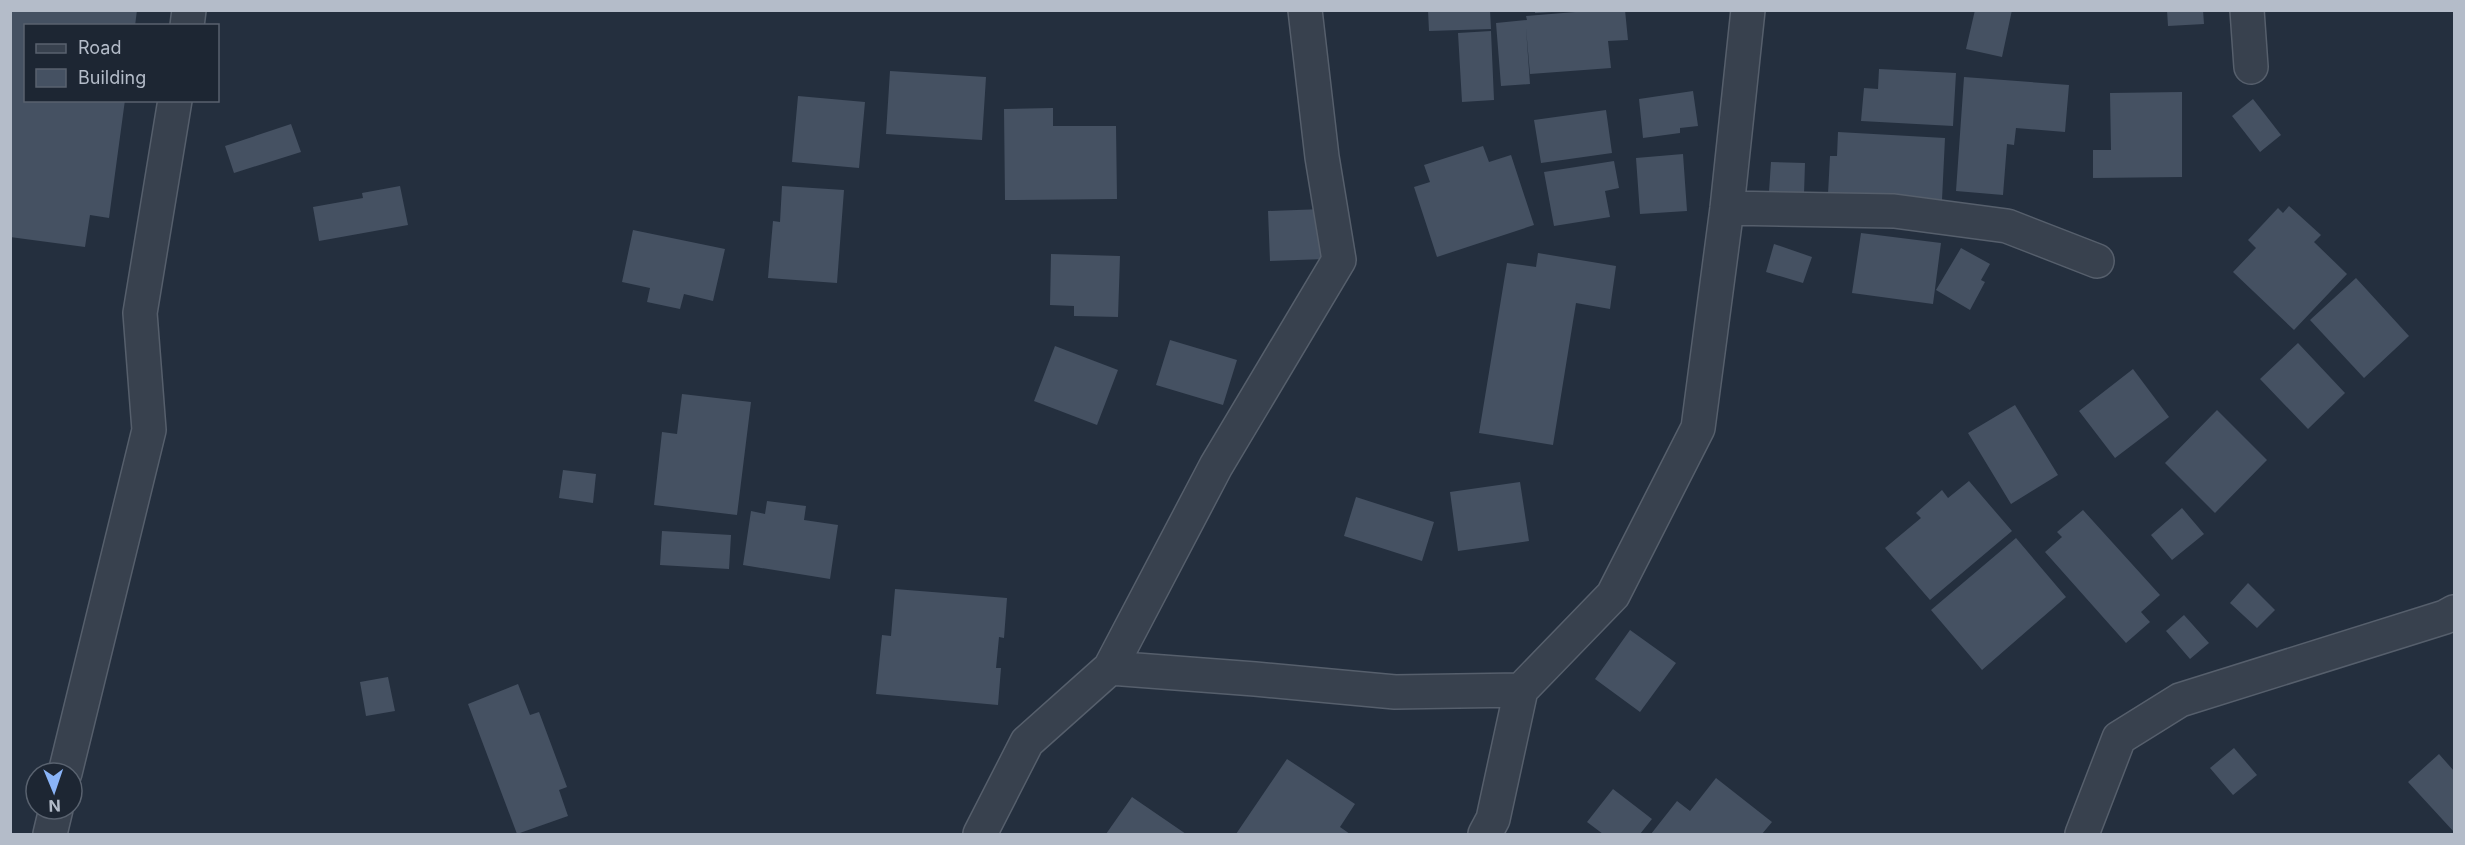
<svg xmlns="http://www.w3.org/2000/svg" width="2465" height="845" viewBox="0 0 2465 845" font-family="Inter,sans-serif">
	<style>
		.building { fill: #455162 }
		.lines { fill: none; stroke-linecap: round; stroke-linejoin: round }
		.minor-casing { stroke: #565f6c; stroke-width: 36 }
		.minor { stroke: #38414e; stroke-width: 33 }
	</style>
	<rect width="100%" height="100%" fill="#242f3e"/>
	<!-- building -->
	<path class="building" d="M10,10h127l-2,16h-109v74h99l-16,118 -19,-3 -5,32 -75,-10z
		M1428,10h62l1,19 -62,2z
		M1535,10h17v2l-17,1z
		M1600,10h25l3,30 -20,1 3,27 -81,6 -4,-46 4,56 -29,2 -5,-63 31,-3 -1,-4z
		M1975,10h37l-10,47 -36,-8z
		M2167,10h36l1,14 -36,2z
		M1491,31l3,69 -32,2 -4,-69z
		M1879,69l77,4 -3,53 -92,-5 3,-33 14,1z
		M890,71l96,6 -4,63 -96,-6z
		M1964,77l105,8 -4,47 -49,-4 -2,17 -7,-1 -4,51 -47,-4z
		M1693,91l5,35 -18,2v5l-37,5 -4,-39z
		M2182,92v85l-89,1v-28h18l-1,-57z
		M798,96l67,6 -6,66 -67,-6z
		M2253,99l28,36 -21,17 -28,-36z
		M1053,108v18h63l1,73 -112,1 -1,-91z
		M1606,110l6,43 -71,10 -7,-43z
		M291,124l10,28 -67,21 -9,-27z
		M1838,132l107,6 -3,62 -114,-6 2,-38h7z
		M1483,146l6,16 22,-7 23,70 -97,32 -23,-70 16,-5 -6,-17z
		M1683,154l4,57 -47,3 -4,-56z
		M1614,161l5,27 -14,3 5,26 -56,9 -10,-54z
		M1771,162l34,1 -1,31 -35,-2z
		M400,186l8,39 -89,16 -6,-34 50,-9 -1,-5z
		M782,186l62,4 -7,93 -69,-5 5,-57 7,1z
		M2289,206l32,29 -7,7 33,32 -53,56 -61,-58 23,-24 -8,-8 30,-32 5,5z
		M1323,209l2,50 -55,2 -2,-50z
		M633,230l92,19 -12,52 -29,-7 -4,15 -33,-7 3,-14 -28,-6z
		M1861,233l80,10 -8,61 -81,-11z
		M1774,244l38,13 -9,26 -37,-11z
		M1961,248l29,16 -9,16 4,2 -15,28 -34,-20z
		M1538,253l78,13 -6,43 -34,-6 -23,142 -74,-12 28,-170 29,4z
		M1051,254l69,2 -2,61 -44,-1v-10l-24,-1z
		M2356,278l53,58 -45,42 -54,-58z
		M1170,340l67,20 -14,45 -67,-20z
		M2298,343l47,50 -37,36 -48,-50z
		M1055,346l63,24 -21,55 -63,-24z
		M2133,369l36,48 -54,41 -36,-47z
		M682,394l69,8 -14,113 -83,-10 8,-73 15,2z
		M2015,405l43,70 -47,29 -43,-71z
		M2217,410l50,50 -52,53 -50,-50z
		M563,470l33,4 -3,29 -34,-5z
		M1969,481l43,50 -82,69 -45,-52 36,-30 -5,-5 26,-23 6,8z
		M1520,482l9,59 -71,10 -8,-59z
		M1356,497l78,25 -12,39 -78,-25z
		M767,501l39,5 -2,14 34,5 -8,54 -87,-14 8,-54 14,3z
		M2182,508l22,26 -32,26 -21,-25z
		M2083,510l77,85 -19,17 9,10 -24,21 -81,-91 17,-15 -5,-5z
		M662,531l69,4 -2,34 -69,-4z
		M2016,538l50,59 -84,73 -51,-60z
		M2248,583l27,27 -18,18 -27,-25z
		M895,589l112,9 -3,40 -5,-1 -3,31h5l-3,37 -122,-11 6,-59 9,1z
		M2184,615l25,28 -19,16 -24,-28z
		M1630,630l46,33 -36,49 -45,-33z
		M388,677l7,34 -29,5 -6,-34z
		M518,684l12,31 9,-3 28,75 -8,3 9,26 -51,18 -49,-130z
		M2234,748l23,27 -24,20 -23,-27z
		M2439,754l15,17v61l-46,-50z
		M1287,759l68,45 -15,23 10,7h-114z
		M1716,778l56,44 -10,12h-111l26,-33 13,10z
		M1613,789l39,30 -12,15h-37l-16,-12z
		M1132,797l54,37h-80z"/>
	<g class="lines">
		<defs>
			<path id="minor" d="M2247,10l4,57
				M187,26l2,-16
				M1727,208l167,3 113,15 90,35
				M1110,668l145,11 140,13 126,-2
				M65,773l84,-343 -9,-117 35,-213
				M50,834l6,-25
				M980,834l47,-92 83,-74 106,-202 123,-206 -17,-103 -17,-147
				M1485,834l8,-15 28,-129 92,-95 85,-167 29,-220 21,-198
				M2082,834l37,-96 61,-38 265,-83 9,-5"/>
		</defs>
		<!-- minor casing -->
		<use href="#minor" class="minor-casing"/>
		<!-- minor -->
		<use href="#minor" class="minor"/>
	</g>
	<!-- border -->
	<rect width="2465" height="845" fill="none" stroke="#b4bcc9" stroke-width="24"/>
	<!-- legend -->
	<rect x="24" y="24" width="195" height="78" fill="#1d2633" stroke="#59626f" stroke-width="1.5"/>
	<rect x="36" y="44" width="30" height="9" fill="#38414e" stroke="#59626f" stroke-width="1.5"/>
	<text x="78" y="54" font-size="18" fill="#b4bcc9">Road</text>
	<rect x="36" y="69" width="30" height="18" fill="#455162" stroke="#59626f" stroke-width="1.5"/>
	<text x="78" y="84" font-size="18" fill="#b4bcc9">Building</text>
	<!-- north arrow -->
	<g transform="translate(54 791) rotate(178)"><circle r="28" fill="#1d2633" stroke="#59626f" stroke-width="1.5"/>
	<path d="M0-4.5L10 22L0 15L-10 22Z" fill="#8ab4f8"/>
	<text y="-9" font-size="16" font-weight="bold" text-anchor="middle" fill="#b4bcc9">N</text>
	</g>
</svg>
